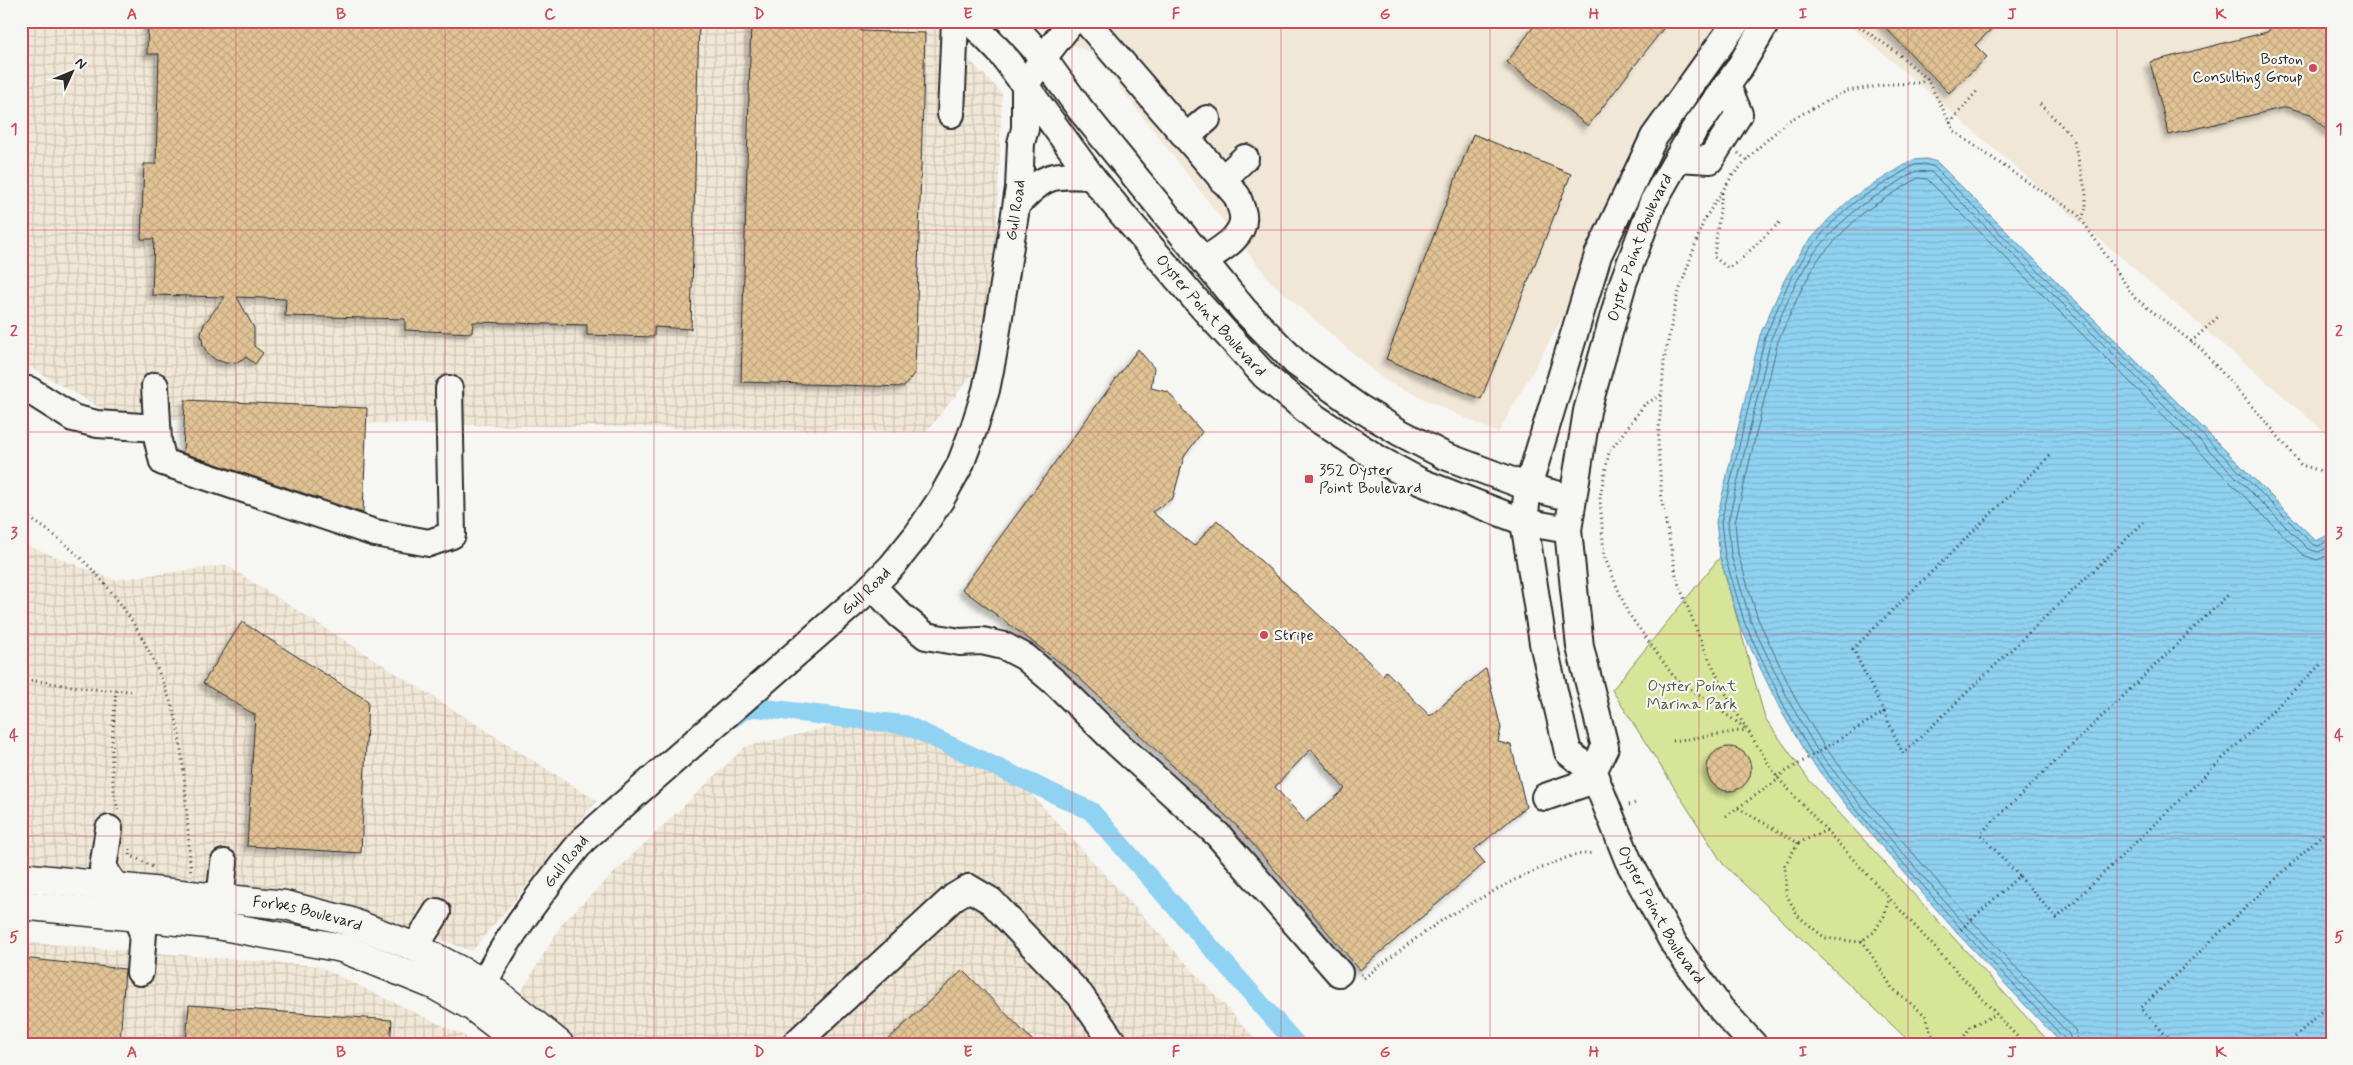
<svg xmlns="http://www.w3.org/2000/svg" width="2353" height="1065" viewBox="0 0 2353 1065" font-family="Mynerve,sans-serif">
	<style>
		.built { fill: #f0e7d6 }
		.industrial { fill: url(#industrial-grid) }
		.park { fill: #d7e598; stroke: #818862 }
		.water { fill: url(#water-rules); stroke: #678fa2 }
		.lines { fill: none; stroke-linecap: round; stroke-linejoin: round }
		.shore { stroke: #536e7a; stroke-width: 1 }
		.canal { stroke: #8fd2f1; stroke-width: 19 }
		.building { fill: url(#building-cross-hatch); stroke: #2b2b2b; fill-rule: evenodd; filter: url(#shadow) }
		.minor-casing { stroke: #2b2b2b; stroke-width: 30 }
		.major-casing { stroke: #2b2b2b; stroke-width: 31 }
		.path { stroke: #2b2b2b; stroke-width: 3; stroke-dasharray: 1 4; stroke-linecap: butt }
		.minor { stroke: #f6f6f2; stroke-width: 26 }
		.major { stroke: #f6f6f2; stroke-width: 28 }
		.grid { fill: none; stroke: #d1495b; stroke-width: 1; stroke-opacity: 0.55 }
		.poi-dot { fill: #d1495b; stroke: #f6f6f2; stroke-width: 2 }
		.labels { text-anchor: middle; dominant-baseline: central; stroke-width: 4.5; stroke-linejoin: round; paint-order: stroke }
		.poi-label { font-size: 16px; fill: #2b2b2b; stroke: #f6f6f2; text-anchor: start }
		.street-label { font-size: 16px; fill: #2b2b2b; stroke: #f6f6f2 }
		.park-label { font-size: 16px; fill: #565a46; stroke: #f6f6f2 }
		.neatline { fill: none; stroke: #d1495b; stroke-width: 2 }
		.grid-label { font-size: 16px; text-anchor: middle; font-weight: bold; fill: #d1495b }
	</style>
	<defs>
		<pattern id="industrial-grid" width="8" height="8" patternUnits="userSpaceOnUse" patternTransform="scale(1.25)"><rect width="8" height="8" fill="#f0e7d6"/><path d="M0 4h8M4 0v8" fill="none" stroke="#cec6b8"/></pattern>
		<pattern id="water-rules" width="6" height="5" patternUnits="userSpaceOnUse" patternTransform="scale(1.25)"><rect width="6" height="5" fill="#8fd2f1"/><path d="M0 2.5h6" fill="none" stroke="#7cb4cf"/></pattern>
		<pattern id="building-cross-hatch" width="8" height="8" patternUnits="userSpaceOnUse" patternTransform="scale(1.25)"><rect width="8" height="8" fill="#e2c395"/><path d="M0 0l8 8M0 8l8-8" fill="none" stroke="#c2a881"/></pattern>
		<filter id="shadow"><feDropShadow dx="-4.5" dy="4.5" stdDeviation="2.5" flood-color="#0004"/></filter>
	</defs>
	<rect width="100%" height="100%" fill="#f6f6f2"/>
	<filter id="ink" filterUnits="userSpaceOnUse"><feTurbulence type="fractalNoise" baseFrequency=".02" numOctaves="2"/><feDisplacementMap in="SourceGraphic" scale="10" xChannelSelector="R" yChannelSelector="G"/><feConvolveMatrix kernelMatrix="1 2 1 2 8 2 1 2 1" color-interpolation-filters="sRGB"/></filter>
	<g filter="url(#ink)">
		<!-- built -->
		<path class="built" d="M1028,21h701l-231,412 -114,-53 -114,-99 -175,-226 -62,-29z
			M1845,21h487v417z"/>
		<!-- industrial -->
		<path class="industrial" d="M21,21h910l71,72 -10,258 -66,81 -807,-13 -98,-57z
			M21,543l93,37 112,-15 371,236 -125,150 -140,-50 -311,-39z
			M888,713l121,57 251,274h-770l73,-122 182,-175z
			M21,942l297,24 163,78h-460z"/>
		<!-- park -->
		<path class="park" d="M1720,557l45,161 44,62 242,264h-139l-189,-180 -111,-174z"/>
		<!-- water -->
		<path class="water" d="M1926,159l11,3 379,379 16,-8v511h-270l-105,-111 -107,-123 -42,-53 -28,-48 -40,-83 -20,-69 -4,-35 44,-187 25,-56 19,-32 25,-28 24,-22 60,-37z"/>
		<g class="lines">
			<!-- shore -->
			<path class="shore" d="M2065,1044l-1,-6 -103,-109 -107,-122 -42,-53 -28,-48 -39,-82 -20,-67 -4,-35 44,-185 24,-55 19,-32 25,-28 23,-21 58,-36 11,-1 9,3 378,377 6,2 14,-7
				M2072,1044l-3,-10 -104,-109 -106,-122 -42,-53 -27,-47 -39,-81 -20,-67 -3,-33 43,-183 24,-55 18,-30 24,-27 23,-21 56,-35 15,1 377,377 10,3 14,-6
				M2079,1044l-4,-14 -104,-110 -106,-122 -41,-52 -28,-46 -38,-81 -20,-65 -3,-31 43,-182 24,-53 17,-30 24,-26 22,-21 53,-33 9,1 376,376 14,5 15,-6"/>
			<!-- canal -->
			<path class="canal" d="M733,718l8,-6 12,-5 153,18 185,86 205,233"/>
		</g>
		<!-- building -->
		<path class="building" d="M148,21h551l-8,308 -37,-2v10l-67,-2v-10l-114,-3 -1,11 -67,-3v-11l-120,-3 1,-17 -49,-2 17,31v18l9,7 -8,11 -9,-7 -9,5 -11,1 -10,-3 -8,-6 -5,-9 -2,-11 3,-10 21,-27 -73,-2 2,-56h-13l3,-75h12l3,-110h-12z
			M751,21h110v10l64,2 -10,339 -11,15 -163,-5z
			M1538,21h131l-81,105 -81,-64z
			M1879,21h121l-25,24 12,12 -38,36z
			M2278,21h54v115l-21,-22 -25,-7 -117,28 -19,-73 117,-30z
			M1473,134l98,40 -90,225 -95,-40z
			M1138,349l16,19 -3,20 17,4 34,40 -18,25 -11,41 -21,14 42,34 23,-26 166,155 3,-4 44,45 56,-48 15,60 -3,14 13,3 15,62 -52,43 11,13 -125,107 -122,-143 -164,-154 -112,-84zM1311,749l34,40 -39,33 -31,-35z
			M185,400l182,8 -4,105 -180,-60z
			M242,622l126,79 -7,152 -114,-7 8,-131 -52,-32z
			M1707 769a22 22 0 1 1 44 0a22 22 0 1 1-44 0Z
			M21,958l104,11 -5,75h-99z
			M963,970l73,74h-153z
			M189,1005l203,15 -2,24h-204z"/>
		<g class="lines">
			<defs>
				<g id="minor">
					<path id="s1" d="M970,21l32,33 89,122 28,34 76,89 70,77 51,42 64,42 41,22 103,40 44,8"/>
					<path d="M1010,21l33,37 37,51 164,201 52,53 62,44 41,25 46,24 83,31 44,11"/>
					<path d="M1086,21l151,175c2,6 5,13 6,19 3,22 -25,36 -40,46"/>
					<path id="s2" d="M1737,21l-83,116 -56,118 -70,232 -4,35 19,121 25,109 25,20 35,88 46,84 47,65 32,35"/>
					<path d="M951,114l4,-93"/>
					<path d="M1186,137l21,-18"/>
					<path d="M1678,158l32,2 29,-46 -12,-29"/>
					<path d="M1222,180l23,-22"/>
					<path d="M1017,204c28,-29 33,-30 74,-28"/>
					<path d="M155,386l3,55 5,21 212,71 54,10 23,-8 -3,-146"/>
					<path d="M29,390l44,28 24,6 60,4"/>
					<path d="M872,586l28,29 26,21 34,6 22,-1 22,5 21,11 33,28 61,60 99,90 121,138"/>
					<path id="s3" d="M1593,772l12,-25 -25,-100 -12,-117 19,-119 36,-128 30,-81 41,-72 44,-60 29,-49"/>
					<path d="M1545,797l52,-18"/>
					<path d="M109,829l-6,39 33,49 7,16 -3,39"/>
					<path d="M218,919l6,-56"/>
					<path d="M415,947l22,-35"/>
					<path id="s4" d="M475,1002c25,-57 69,-114 108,-162l282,-247 27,-27 25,-31 24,-36 19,-34 14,-37 12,-38 7,-35 26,-167 2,-45 4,-14v-43l18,-28 29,-37"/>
					<path d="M795,1044l159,-147 15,-9 22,13 89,94 34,49"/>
				</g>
				<g id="major">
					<path id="s5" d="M21,877l264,28 63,16 67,26 69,36 75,61"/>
					<path d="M21,905l196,20 125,23 92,37 39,22 48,37"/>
				</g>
			</defs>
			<!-- minor casing -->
			<use href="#minor" class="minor-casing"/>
			<!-- major casing -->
			<use href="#major" class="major-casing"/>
			<!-- path -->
			<path class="path" d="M1851,21l44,30 32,28 28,53 69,48 53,33 58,85 66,51 72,81 28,35 31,9
				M1927,79l-7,4 -28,1 -45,7 -59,30 -30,27 -26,28 -28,44 -27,77 -13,64 -6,83 4,58 15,78 26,66 28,58 46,73 247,267
				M2040,104l27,27 7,10 12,52v15l-4,11
				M1950,123l27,-32
				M1738,153l9,7
				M1722,193l-8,64 14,11 11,-7 41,-39
				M2191,342l28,-26
				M1661,395l-17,10 -35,47 -9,45 4,59 24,57 46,64 71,51
				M21,513c67,39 115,100 143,172 5,14 12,29 14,44 8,47 9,96 13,144
				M21,679l72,10 38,2
				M116,690c-3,45 -9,75 2,120
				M1884,712l19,42 241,-232
				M1673,741l74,-11
				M1777,777l107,-65 -31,-63 197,-193
				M1629,805l7,-2
				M1738,808l60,35 29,-13
				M1726,816l53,-37
				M1798,843l-13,22 1,29 12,22 27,22 35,4 14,-10 10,-16 5,-18
				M130,849v6l23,12
				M2019,876l-39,-42 250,-241
				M1957,933l62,-57 38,42 264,-254
				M1862,940l30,48 34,28 9,28
				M1361,974l3,4 47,-36 37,-26 70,-38 55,-23 21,-2
				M1959,1044l12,-18 26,-12
				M2174,1044l-33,-36 191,-183
				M2288,1044l44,-43"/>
			<!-- minor -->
			<use href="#minor" class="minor"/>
			<!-- major -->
			<use href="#major" class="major"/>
		</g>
	</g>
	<!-- grid -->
	<path class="grid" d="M236,21v1023M445,21v1023M654,21v1023M863,21v1023M1072,21v1023M1281,21v1023M1490,21v1023M1699,21v1023M1908,21v1023M2117,21v1023M21,230h2311M21,432h2311M21,634h2311M21,836h2311"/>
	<!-- markers -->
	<g class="poi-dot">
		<circle cx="2313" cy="68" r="5"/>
		<rect x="1304" y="474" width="10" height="10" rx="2.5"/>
		<circle cx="1264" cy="635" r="5"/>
	</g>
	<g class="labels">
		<!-- poi labels -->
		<g class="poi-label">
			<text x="2303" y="59" text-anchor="end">Boston<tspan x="2303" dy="18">Consulting Group</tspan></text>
			<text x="1319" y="470">352 Oyster<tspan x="1319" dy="18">Point Boulevard</tspan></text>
			<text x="1274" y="635">Stripe</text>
		</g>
		<!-- street labels -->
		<g class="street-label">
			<text stroke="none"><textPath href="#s4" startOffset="992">Gull Road</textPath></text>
			<text stroke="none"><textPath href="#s3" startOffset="541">Oyster Point Boulevard</textPath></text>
			<text stroke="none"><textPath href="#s1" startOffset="381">Oyster Point Boulevard</textPath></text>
			<text stroke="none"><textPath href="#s4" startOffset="572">Gull Road</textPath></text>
			<text stroke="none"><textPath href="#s4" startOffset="168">Gull Road</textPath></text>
			<text stroke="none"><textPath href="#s2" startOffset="976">Oyster Point Boulevard</textPath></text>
			<text stroke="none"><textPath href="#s5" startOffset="289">Forbes Boulevard</textPath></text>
		</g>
		<!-- park labels -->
		<g class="park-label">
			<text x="1692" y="686">Oyster Point<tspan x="1692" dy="18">Marina Park</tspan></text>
		</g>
	</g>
	<!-- margin -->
	<rect width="2353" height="1065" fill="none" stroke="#f6f6f2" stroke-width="55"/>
	<!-- north arrow -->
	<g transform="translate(72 72) rotate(46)" stroke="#f6f6f2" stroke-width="4" paint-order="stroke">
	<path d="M0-4L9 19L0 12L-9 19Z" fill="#2b2b2b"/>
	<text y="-8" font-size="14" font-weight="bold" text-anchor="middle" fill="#2b2b2b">N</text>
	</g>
	<rect x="28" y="28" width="2298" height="1010" class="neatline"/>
	<g class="grid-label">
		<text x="132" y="19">A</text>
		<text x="341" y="19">B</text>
		<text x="550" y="19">C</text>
		<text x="759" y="19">D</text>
		<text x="968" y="19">E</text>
		<text x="1176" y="19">F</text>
		<text x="1385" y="19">G</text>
		<text x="1594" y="19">H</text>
		<text x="1803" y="19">I</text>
		<text x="2012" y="19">J</text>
		<text x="2221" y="19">K</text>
		<text x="14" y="134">1</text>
		<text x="2339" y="134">1</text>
		<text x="14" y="336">2</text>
		<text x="2339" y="336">2</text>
		<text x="14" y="538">3</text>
		<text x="2339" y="538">3</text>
		<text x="14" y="740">4</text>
		<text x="2339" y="740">4</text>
		<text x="14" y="942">5</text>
		<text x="2339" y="942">5</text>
		<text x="132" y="1057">A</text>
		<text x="341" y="1057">B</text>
		<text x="550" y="1057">C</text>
		<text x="759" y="1057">D</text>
		<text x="968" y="1057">E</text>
		<text x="1176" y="1057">F</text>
		<text x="1385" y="1057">G</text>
		<text x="1594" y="1057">H</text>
		<text x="1803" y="1057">I</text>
		<text x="2012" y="1057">J</text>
		<text x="2221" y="1057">K</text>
	</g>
</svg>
